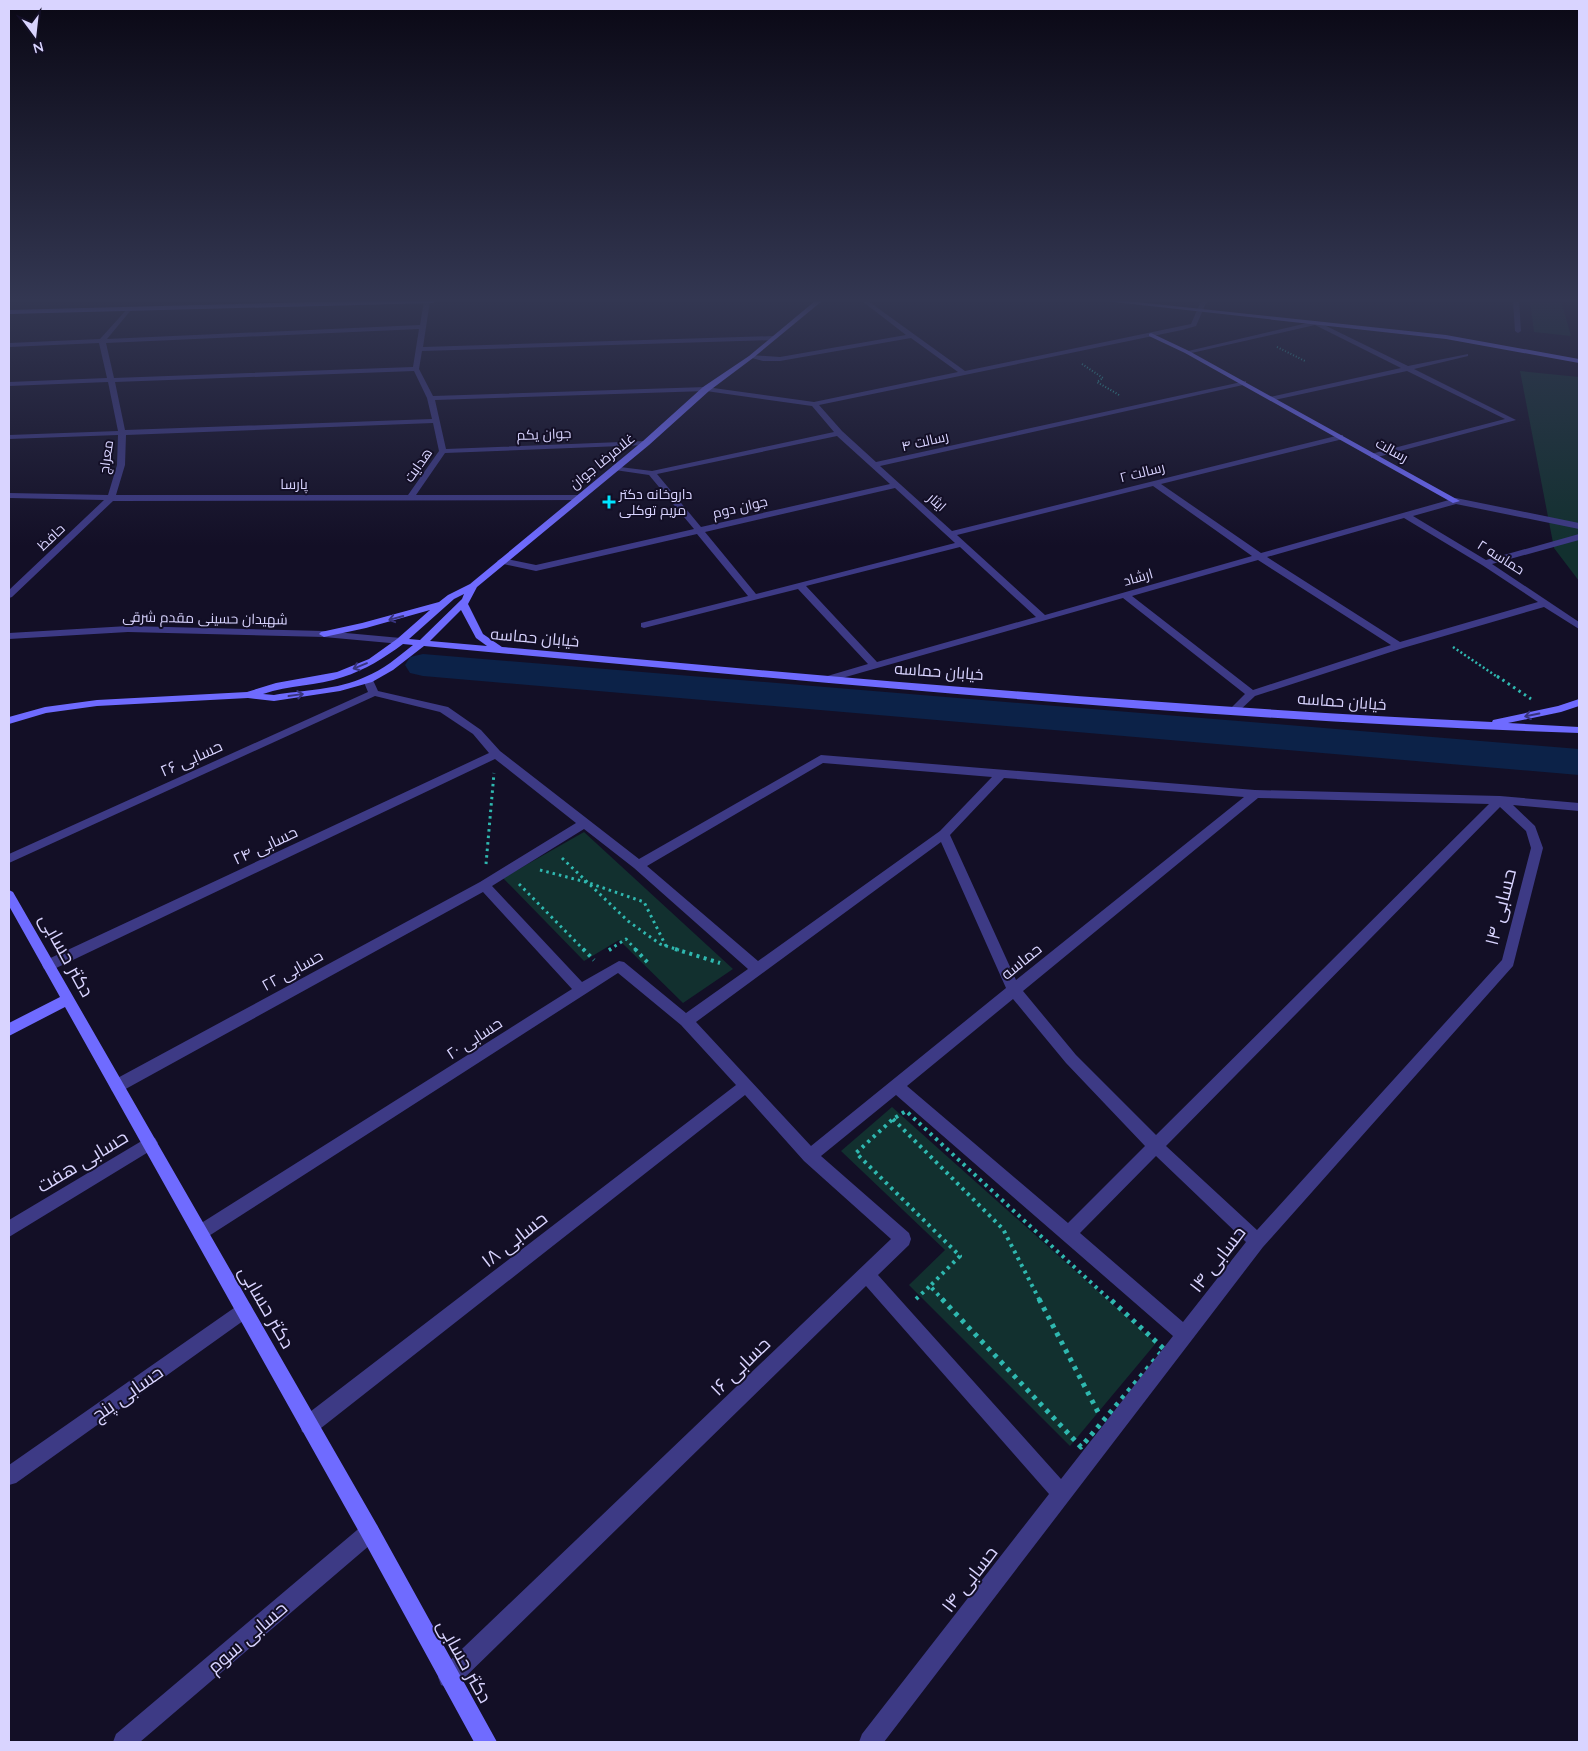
<svg xmlns="http://www.w3.org/2000/svg" width="1588" height="1751" viewBox="0 0 1588 1751" font-family="Quicksand,Cairo,sans-serif">
	<style>
		.green { fill: #12302f }
		.lines { fill: none; stroke-linecap: round; stroke-linejoin: round }
		.river { fill: #0c2248; fill-rule: evenodd }
		.path-far4 { stroke: #2fb8b0; stroke-width: 2; stroke-dasharray: 1 2; stroke-linecap: butt }
		.path-far3 { stroke: #2fb8b0; stroke-width: 2.5; stroke-dasharray: 2 2.5; stroke-linecap: butt }
		.path-far2 { stroke: #2fb8b0; stroke-width: 3; stroke-dasharray: 2.5 4; stroke-linecap: butt }
		.path-far1 { stroke: #2fb8b0; stroke-width: 4; stroke-dasharray: 3 4.5; stroke-linecap: butt }
		.path { stroke: #2fb8b0; stroke-width: 5; stroke-dasharray: 4 5.5; stroke-linecap: butt }
		.street { fill: #3d3a85; fill-rule: evenodd }
		.secondary { fill: #6f6bff; fill-rule: evenodd }
		.oneway { stroke: #38347d }
		.poi-dot { fill: #00e5ff; stroke: #130f26; stroke-width: 2 }
		.labels { text-anchor: middle; dominant-baseline: central; stroke-width: 4; stroke-linejoin: round; paint-order: stroke }
		.far-street-label { font-size: 14px; fill: #d9d4ff; stroke: #130f26 }
		.far-poi-label { font-size: 14px; fill: #d9d4ff; stroke: #130f26; text-anchor: start }
		.street-label { font-size: 16px; fill: #d9d4ff; stroke: #130f26 }
		.near-street-label { font-size: 19px; fill: #d9d4ff; stroke: #130f26 }
	</style>
	<rect width="100%" height="100%" fill="#130f26"/>
	<!-- green -->
	<path class="green" d="M1530,301h31l10,35 -37,-4z
		M1520,371l59,6v204l-25,-33z
		M584,832l149,137 -50,34 -64,-63 -35,21 -81,-83z
		M892,1107l264,236 -86,103 -161,-161 36,-35 -104,-99z"/>
	<g class="lines">
		<!-- river -->
		<path class="river" d="M423,654l1156,95v26l-1156,-99 -13,-3 -5,-8 5,-8z"/>
		<!-- path-far4 -->
		<path class="path-far4" d="M1277,347l28,14
			M1082,364l21,14 -6,4 22,13"/>
		<!-- path-far3 -->
		<path class="path-far3" d="M1453,647l46,31"/>
		<!-- path-far2 -->
		<path class="path-far2" d="M1497,676l34,23
			M562,858l66,63 32,23 19,6
			M486,864l8,-91
			M540,870l46,12 58,20 22,44
			M519,884l65,66
			M609,950l17,-11 10,11"/>
		<!-- path-far1 -->
		<path class="path-far1" d="M583,949l11,11
			M635,949l14,15
			M675,949l45,14
			M609,950l2,-1
			M893,1119l110,110 37,72
			M916,1299l14,-13
			M944,1301l-14,-15 30,-30 -104,-103 37,-34 13,-8 205,190"/>
		<!-- path -->
		<path class="path" d="M942,1299l139,148 83,-98 -54,-50
			M1039,1299l59,113"/>
		<!-- street -->
		<path class="street" d="M424,301h6l-7,46 351,-11 3,2 -3,2 -352,11 -3,18 14,27 273,-9 108,15 144,-30 -47,-34 -131,23h-17l-15,-4 3,-2 29,2 126,-22 -44,-34h6l97,70 226,-47 10,-23h6l-11,25 -14,4 -363,75 23,26 34,31 370,-81v4h-3l-363,81 72,65 388,-96h3v4l-182,45 100,69 195,-55 123,25v6l-123,-25 -43,12 73,44 93,-26v6l-87,24 87,58v7l-35,-22 -141,41 -148,48 -17,16 -4,1 -5,-3 16,-16 -122,-96 -295,84 -5,-3 1,-2 44,-13 -70,-75 -154,39 -3,-1v-4l107,-27 -51,-62 -161,37 -37,-8 -2,-2 5,-3 34,7 158,-36 -45,-54 -34,-5h-3v-4l40,5 182,-39 -22,-26 -106,-15 -271,9 11,49 200,-8 4,2 -4,2 -201,8 -29,42h167l1,2 -4,3 -467,1 -101,96 -3,1v-8l95,-90 -95,-2v-5l99,2 9,-30 1,-30 -109,4v-4l109,-4 -10,-49 -99,4v-4l98,-4 -8,-35 -90,4v-4l91,-4 28,-31 3,2 -24,29 313,-14zM419,329l-6,38 -299,11 -8,-35zM414,371l13,27 5,21 -307,11 -10,-48zM433,423l6,28 -31,44h-292l9,-30 1,-30zM837,436l53,48 -189,43 -44,-53zM1153,486l99,70 -207,59 -88,-80zM895,488l60,55 -199,51 -51,-62zM1404,518l78,47 56,37 -138,40 -133,-85zM960,547l76,70 -159,45 -71,-76zM1258,560l133,85 -138,45 -121,-94z
			M1513,301h6l2,30 -3,2 -3,-2z
			M1316,321l92,45 60,-12v2l-54,13 102,51 -142,38h-3v-4l134,-35 -98,-48 -137,30v-4l131,-29 -86,-43 -128,29 -3,-2z
			M128,626l196,5 77,7 5,3 -5,3 -77,-7 -196,-5 -119,7v-6z
			M368,677l4,1 6,13 70,16 33,23 19,21 139,108 182,-104 434,35 245,6 79,7v8l-66,-6 22,21 8,22 -30,118 -250,281 -379,495h-25l3,-8 187,-240 -183,-208 -409,399 -8,3 -8,-3 -3,-8 3,-8 450,-430 -87,-78 -59,-66 -429,337 -7,2 -7,-2 -2,-7 2,-7 434,-333 -55,-60 -63,-52 -417,268 -6,-2 -2,-6 2,-6 377,-238 -89,-97 -361,199 -5,1 -5,-1 -2,-5 2,-5 368,-199 96,-59 -81,-64 -441,210 -5,1 -5,-1 -2,-4 2,-4 445,-208 -16,-19 -33,-22 -65,-16 -366,167v-9l359,-162 -5,-12zM823,763l169,14 -52,54 -182,130 -111,-95zM1004,778l240,19 -228,183 -66,-145zM1258,798l231,6 -333,331 -80,-80 -53,-64zM1500,807l26,24 5,17 -29,112 -245,270 -91,-84zM584,829l50,39 114,101 -62,44 -62,-51 -5,-1 -37,21 -90,-96zM941,842l65,146 -195,158 -115,-124zM1013,999l53,64 79,83 -77,77 -161,-137zM896,1095l277,241 -112,143 -183,-204 31,-30 2,-6 -2,-6 -88,-77zM1156,1156l90,86 -63,80 -103,-89z
			M150,1136l5,2 3,5 -3,5 -146,89v-17z
			M244,1301l6,3 3,6 -3,6 -234,167 -7,2v-20z
			M370,1522l7,3 3,7 -3,7 -237,203h-27l3,-8 247,-209z"/>
		<!-- secondary -->
		<path class="secondary" d="M354,301h82l-3,2 -424,11v-4z
			M815,301h7l-69,57 -44,33 -60,54 -172,142 -9,17 15,30 19,13c329,30 659,59 990,75l1,-2 65,-14 21,-7v7l-18,6 -53,11 71,4v6c-385,-13 -771,-52 -1155,-87l-31,24 -21,12 -32,9 -66,10 -26,-3 -151,8 -51,7 -37,11v-7l36,-10 52,-7 150,-8 29,-9 61,-11 32,-13 28,-20 33,-29 -64,18 -42,9 -5,-3 2,-2 41,-9 77,-21 9,-7 22,-11 173,-143 60,-54 46,-31zM464,594l-2,5 -42,41 -11,-1 45,-40zM461,610l15,28 11,8 -57,-5zM403,644l10,1c-15,12 -30,25 -48,32 -27,13 -62,13 -91,18l-11,-1c26,-9 54,-8 80,-17 22,-7 41,-19 60,-33z
			M1105,301h22l319,34 133,24v4l-133,-24z
			M1151,333l38,18 271,150 -7,2 -268,-150 -36,-17v-2z
			M9,890l4,2 364,633 120,217h-23l-111,-203 -298,-532 -56,29v-13l51,-26 -51,-91z"/>
	</g>
	<!-- one-way arrows -->
	<defs><path id="oneway-shaft" d="M-6 0H5M1.5-3L5.5 0L1.5 3" fill="none" stroke-width="1.6" stroke-linecap="round" stroke-linejoin="round" transform="scale(1.25)"/></defs>
	<g class="oneway">
		<use href="#oneway-shaft" transform="translate(396 618) rotate(165)"/>
		<use href="#oneway-shaft" transform="translate(360 666) rotate(158)"/>
		<use href="#oneway-shaft" transform="translate(296 695) rotate(-8)"/>
		<use href="#oneway-shaft" transform="translate(1532 715) rotate(169)"/>
	</g>
	<!-- sky -->
	<linearGradient id="sky" x2="0" y2="1"><stop stop-color="#0a0815"/><stop offset="0.55" stop-color="#333752"/><stop offset="1" stop-color="#333752" stop-opacity="0"/></linearGradient>
	<rect width="1588" height="546" fill="url(#sky)"/>
	<!-- markers -->
	<path class="poi-dot" d="M606.5 494.5h5v5h5v5h-5v5h-5v-5h-5v-5h5z"/>
	<g class="labels">
		<!-- far-street labels -->
		<g class="far-street-label">
			<text transform="translate(544 434) rotate(-2)">جوان یکم</text>
			<text transform="translate(925 441) rotate(-13)">رسالت ۴</text>
			<text transform="translate(1392 450) rotate(29)">رسالت</text>
			<text transform="translate(106 457) rotate(-82)">معراج</text>
			<text transform="translate(602 461) rotate(-39)">غلامرضا جوان</text>
			<text transform="translate(418 465) rotate(-55)">هدایت</text>
			<text transform="translate(1142 472) rotate(-14)">رسالت ۲</text>
			<text x="294" y="484">پارسا</text>
			<text transform="translate(937 502) rotate(42)">ایثار</text>
			<text transform="translate(740 507) rotate(-13)">جوان دوم</text>
			<text transform="translate(51 537) rotate(-44)">حافظ</text>
			<text transform="translate(1501 557) rotate(32)">حماسه ۲</text>
			<text transform="translate(1138 577) rotate(-16)">ارشاد</text>
			<text transform="translate(205 618) rotate(1)">شهیدان حسینی مقدم شرقی</text>
		</g>
		<!-- far-poi labels -->
		<g class="far-poi-label">
			<text x="619" y="494">داروخانه دکتر<tspan x="619" dy="16">مریم توکلی</tspan></text>
		</g>
		<!-- street labels -->
		<g class="street-label">
			<text transform="translate(535 637) rotate(5)">خیابان حماسه</text>
			<text transform="translate(939 671) rotate(4)">خیابان حماسه</text>
			<text transform="translate(1342 701) rotate(4)">خیابان حماسه</text>
			<text transform="translate(191 758) rotate(-24)">حسابی ۲۶</text>
			<text transform="translate(265 845) rotate(-25)">حسابی ۲۴</text>
			<text transform="translate(1021 961) rotate(-39)">حماسه</text>
			<text transform="translate(292 970) rotate(-29)">حسابی ۲۲</text>
			<text transform="translate(474 1038) rotate(-33)">حسابی ۲۰</text>
		</g>
		<!-- near-street labels -->
		<g class="near-street-label">
			<text transform="translate(1500 907) rotate(-76)">حسابی ۱۴</text>
			<text transform="translate(67 955) rotate(61)">دکتر حسابی</text>
			<text transform="translate(82 1161) rotate(-31)">حسابی هفت</text>
			<text transform="translate(514 1239) rotate(-38)">حسابی ۱۸</text>
			<text transform="translate(1217 1259) rotate(-52)">حسابی ۱۴</text>
			<text transform="translate(267 1307) rotate(60)">دکتر حسابی</text>
			<text transform="translate(740 1366) rotate(-44)">حسابی ۱۶</text>
			<text transform="translate(127 1393) rotate(-35)">حسابی پنج</text>
			<text transform="translate(969 1579) rotate(-52)">حسابی ۱۴</text>
			<text transform="translate(247 1637) rotate(-41)">حسابی سوم</text>
			<text transform="translate(465 1661) rotate(61)">دکتر حسابی</text>
		</g>
	</g>
	<!-- border -->
	<rect width="1588" height="1751" fill="none" stroke="#d9d4ff" stroke-width="20"/>
	<!-- north arrow -->
	<g transform="translate(35 35) rotate(165)" stroke="#130f26" stroke-width="4" paint-order="stroke">
	<path d="M0-4L9 19L0 12L-9 19Z" fill="#d9d4ff"/>
	<text y="-8" font-size="14" font-weight="bold" text-anchor="middle" fill="#d9d4ff">N</text>
	</g>
</svg>
